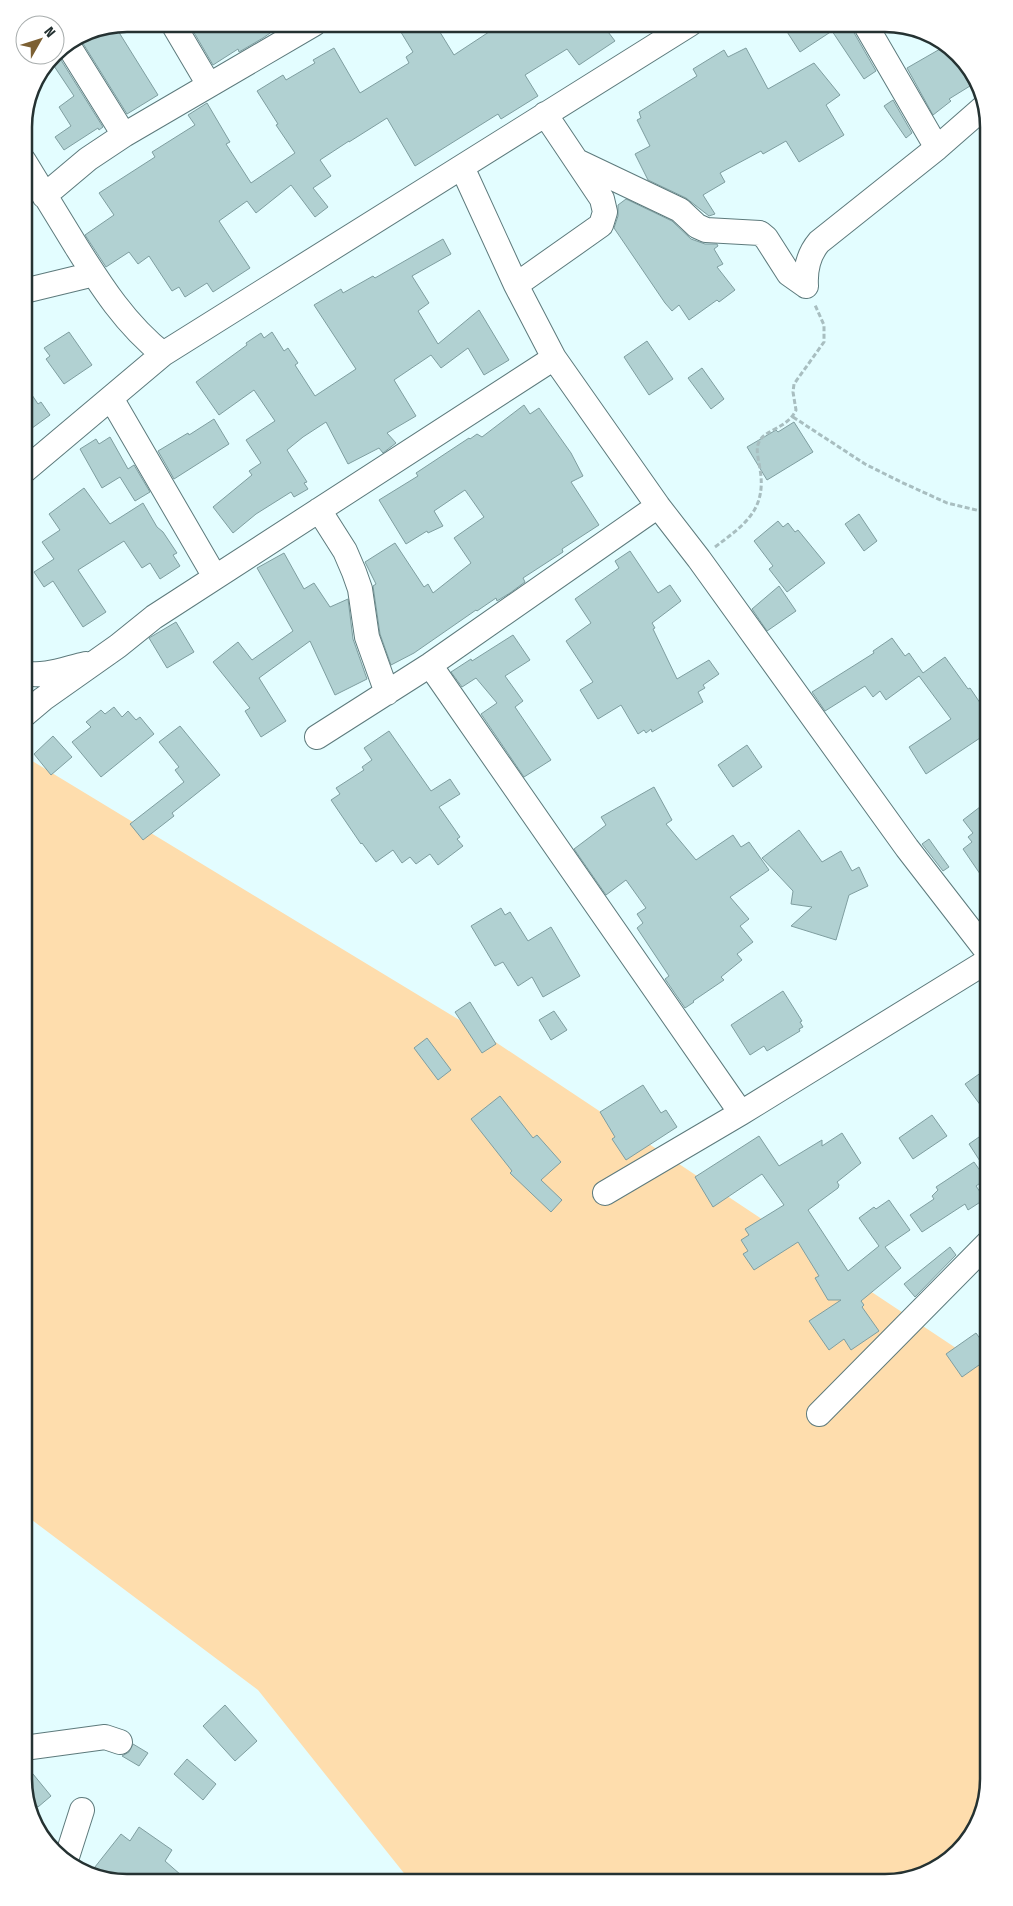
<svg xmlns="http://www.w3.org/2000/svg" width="1013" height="1906" viewBox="0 0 1013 1906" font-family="'Fira Sans Condensed',sans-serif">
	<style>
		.green { fill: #feddad }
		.building { fill: #b1d1d2; stroke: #7f9ea0 }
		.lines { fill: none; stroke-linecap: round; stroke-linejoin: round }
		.street-casing { stroke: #5d7a7c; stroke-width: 26 }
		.path { stroke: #a8bec0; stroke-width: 3; stroke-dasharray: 5 2.5; stroke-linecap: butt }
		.street { stroke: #fff; stroke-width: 24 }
		.rim { fill: none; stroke: #253232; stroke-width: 2.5 }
	</style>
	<rect width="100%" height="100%" fill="#e3fdff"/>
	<!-- green -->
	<path class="green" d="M24,756l470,285 495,329v409l-17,57 -46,38 -40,8h-475l-153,-192 -234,-176z"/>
	<!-- building -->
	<path class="building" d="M189,24h94l-20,14 -24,14 -1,-3 -25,16z
		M396,24h39l19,31 47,-31h101l13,17 -36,24 -12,-16 -42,26 13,21 -37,23 -3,-5 -83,52 -28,-48 -38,24v-1l-29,19 11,16 -18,12 15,19 -13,10 -24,-32 -35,28 -9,-12 -28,20 31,47 -37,24 -6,-9 -22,14 -6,-10 -7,4 -23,-35 -11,8 -9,-12 -23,15 -21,-32 29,-20 -15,-22 56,-36 -3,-5 43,-27 -7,-10 19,-12 23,39 -4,2 25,39 44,-30 -19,-28 2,-1 -21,-33 26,-16 3,5 29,-17 -2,-3 21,-12 26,45 49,-30 -3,-6 7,-5z
		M782,24h69l2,7 23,40 -12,8 -32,-48 -32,21z
		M115,26l43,69 -31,19 -48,-77 7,-4 2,4 13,-8z
		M947,45l23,41 -21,13 2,2 -18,14 -26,-47z
		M746,48l22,41 46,-26 26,32 -14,10 18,30 -45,27 -13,-21 -23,13 -2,-3 -41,22 5,9 -22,13 12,19 -6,2 -23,-18 -38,-18 -13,-26 15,-8 -13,-26 4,-2 -2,-6 58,-36 -4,-7 31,-19 4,7z
		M56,52l47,75 -4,3 -1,-2 -34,22 -9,-13 16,-11 -12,-19 15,-11 -24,-36z
		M893,100l19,33 -6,5 -22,-32z
		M626,199l46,22 19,18 14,5h12l1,2 -4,3 9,15 -6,3 18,23 -16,12 -2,-2 -28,20 -10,-15 -7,6 -7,-8 -51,-75 4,-12v-11z
		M443,239l8,15 -39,22 17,27 -11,8 20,33 41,-34 30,50 -25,15 -16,-27 -27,20 -10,-13 -37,25 22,36 -29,17 9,10 -13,10 -4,-5 -31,16 -22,-42 -23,15 -16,13 20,32 -3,1 4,6 -14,8 -3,-5 -35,22 -23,19 -20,-26 39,-32 -3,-4 12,-8 -15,-23 29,-19 -21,-31 -35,25 -23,-33 51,-37 -1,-2 15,-10 3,5 8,-6 12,19 4,-3 10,15 -3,2 20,31 41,-27 -42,-64 27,-16 2,4 30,-17 2,2z
		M69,332l23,33 -28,19 -18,-25 4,-3 -6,-8z
		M647,341l26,38 -24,16 -25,-38z
		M702,368l22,31 -13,10 -23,-31z
		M24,383l14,21 3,-2 9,13 -26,19z
		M524,405l6,9 9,-6 32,45 12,23 -12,6 28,43 -37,24 1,3 -40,26 2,4 -15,11 -13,8 -1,-3 -19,13 -1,-1 -62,43 -23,12 -11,-31 -7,-48 3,-2 -11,-22 30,-19 29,44 4,-3 5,9 38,-30 -17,-25 30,-21 -19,-27 -31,21 9,15 -15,7 -1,-2 -21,13 -27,-44 39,-24 -2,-3 53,-35 1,1 7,-5 5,3z
		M214,419l15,25 -55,35 -16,-28 30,-18 1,2z
		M794,422l19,30 -46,28 -20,-33 29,-17 2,2z
		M110,437l18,32 6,-4 16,27 -15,9 -15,-24 -18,11 -22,-39 16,-10 3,5z
		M84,488l26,36 33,-21 14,24 6,5 14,21 -4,2 7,11 -20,13 -10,-16 -8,5 -18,-27 -46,29 28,42 -23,15 -30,-46 -9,6 -10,-15 20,-13 -12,-17 18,-12 -11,-16z
		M859,514l18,27 -13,10 -19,-27z
		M778,521l5,6 5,-4 7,9 3,-2 27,33 -38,29 -18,-23 4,-3 -19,-25z
		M630,551l28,42 12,-8 11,16 -29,22 3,5 -2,1 24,50 32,-19 10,14 -16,11 2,3 -7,4 5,10 -51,30 -1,-3 -5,4 -2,-3 -6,4 -17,-29 -23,14 -18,-29 13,-8 -27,-41 25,-18 -16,-24 44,-31 -4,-7z
		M284,553l20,36 10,-6 16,24 18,-8 5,40 14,40 -32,16 -25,-54 -51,37 27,43 -25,16 -16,-26 5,-3 -37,-46 25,-20 14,18 41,-29 -36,-63z
		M779,586l17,25 -29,20 -15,-22z
		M176,622l18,30 -27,16 -18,-30z
		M513,635l17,25 -25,16 18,25 -8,6 36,53 -27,17 -43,-63 16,-11 -21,-25 -14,9 -11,-15 20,-13 1,2z
		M892,638l13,18 4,-3 14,20 22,-16 23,32 2,-1 19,28v16l-63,42 -17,-27 42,-28 -32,-43 -33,24 -6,-9 -7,6 -8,-11 -40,25 -13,-19 62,-39 -1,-2z
		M114,707l8,10 6,-6 8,9 4,-3 14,17 -53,43 -29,-35 19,-15 -5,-5 15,-12 4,4z
		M180,726l40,49 -48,38 2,3 -31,24 -13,-16 54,-42 -9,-12 4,-3 -20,-25z
		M389,731l42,60 19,-12 10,15 -21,13 21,30 -3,2 6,7 -25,19 -8,-11 -14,10 -6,-7 -8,6 -9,-13 -17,12 -14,-19 -1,1 -30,-44 9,-6 -4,-6 28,-18 -2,-3 10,-7 -8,-12z
		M53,736l19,21 -21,18 -17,-21z
		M747,745l15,22 -29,20 -15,-22z
		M654,787l18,33 -6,4 30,36 37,-25 8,12 8,-5 20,28 -39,27 19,22 -9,7 13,16 -16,12 5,6 -21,17 3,3 -31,21 1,1 -9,6 -20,-29 4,-3 -32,-48 6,-5 -6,-9 9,-6 -20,-28 -20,15 -32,-46 32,-24 -5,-8z
		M989,800v87l-26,-38 9,-7 -4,-5 5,-4 -10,-13z
		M799,830l23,32 19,-11 11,20 7,-4 9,19 -19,9 -13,45 -45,-14 21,-19 -21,-3 2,-13 -31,-33z
		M929,839l20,28 -6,4 -21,-27z
		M501,908l4,7 5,-3 18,29 23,-14 29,49 -37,21 -11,-20 -14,9 -15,-24 -8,4 -24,-40z
		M783,991l19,30 -2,1 3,5 -4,2 1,2 -33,20 -3,-5 -14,9 -19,-30z
		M470,1002l26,42 -14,9 -27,-41z
		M554,1011l13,19 -16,10 -12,-20z
		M427,1038l24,32 -13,10 -24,-32z
		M989,1067v50l-24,-33z
		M643,1085l18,28 5,-3 11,17 -51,33 -14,-21 3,-2 -15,-25z
		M500,1096l33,42 4,-3 24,27 -20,18 21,20 -11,12 -41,-39 2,-2 -41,-52z
		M932,1115l15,21 -34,23 -14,-21z
		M989,1130v45l-20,-31z
		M842,1133l19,30 -24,19 2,3 -1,3 -30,22 40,61 31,-25 -20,-28 15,-11 2,2 13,-9 21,30 -25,17 16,21 -40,33 3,4 -2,2 17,24 -28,19 -7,-11 -15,11 -20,-29 32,-21h-13l-13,-22 4,-2 -21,-34 -44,28 -11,-16 5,-3 -7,-11 8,-5 -4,-6 39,-24 -22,-31 -49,33 -18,-30 64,-41 20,30 43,-26v6z
		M974,1162l12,17 -10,7 9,13 -17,11 -3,-6 -43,28 -12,-17 24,-16 -2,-3 6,-6 -2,-3z
		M950,1247l6,8 -41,42 -11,-13z
		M976,1333l13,18v7l-27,19 -16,-23z
		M225,1705l32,36 -22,20 -32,-35z
		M133,1744l15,9 -9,13 -17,-10 7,-4z
		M187,1759l29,25 -13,16 -29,-26z
		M24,1763l27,33 -13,11 -11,-14 -3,-14z
		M139,1827l33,23 -7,11 24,21h-68l-30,-10 30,-38 9,7z"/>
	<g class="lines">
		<defs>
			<path id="street" d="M173,24l36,61
				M865,24l72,124
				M68,45l56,90
				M24,161c17,28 35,57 52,85 25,40 50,79 87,108
				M577,161l103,49 17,16 9,4 54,3 6,5 23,36 17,12
				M462,167l54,118 38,73 104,148 41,53 208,289 82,106
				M44,196l44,-37 36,-24 190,-111
				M516,285l85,-60 4,-13 -3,-13 -57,-85
				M806,286c-1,-16 2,-31 13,-44l118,-94 48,-42
				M24,291l70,-17
				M111,398l104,179
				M24,471l139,-117 527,-330
				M319,510l26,41 9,21 6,17 7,48 20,56
				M430,665l311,448
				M24,673c19,5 43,-5 62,-9
				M24,715l19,-16 75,-53 36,-29 400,-259
				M317,737l113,-72 228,-159
				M605,1193l136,-80 248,-153
				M819,1414l170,-172
				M24,1748l81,-11 15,5
				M66,1860l16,-50"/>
		</defs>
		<!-- street casing -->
		<use href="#street" class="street-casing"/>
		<!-- path -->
		<path class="path" d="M793,417l72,47 36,18 46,21 42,10
			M715,547c29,-22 52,-37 45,-78 -1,-8 -5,-20 -1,-27 6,-13 28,-13 37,-32l-3,-18 1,-8 30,-42v-17l-9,-20"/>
		<!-- street -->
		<use href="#street" class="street"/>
	</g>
	<!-- crop -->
	<path d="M0 0H1013V1906H0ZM127 32H885A95 95 0 0 1 980 127V1779A95 95 0 0 1 885 1874H127A95 95 0 0 1 32 1779V127A95 95 0 0 1 127 32Z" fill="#fff" fill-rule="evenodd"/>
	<path class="rim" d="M127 32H885A95 95 0 0 1 980 127V1779A95 95 0 0 1 885 1874H127A95 95 0 0 1 32 1779V127A95 95 0 0 1 127 32Z"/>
	<!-- north arrow -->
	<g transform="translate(40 40) rotate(51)"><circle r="24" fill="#ffffff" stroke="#a8adad"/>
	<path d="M0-4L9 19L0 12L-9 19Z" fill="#7c6033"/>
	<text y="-8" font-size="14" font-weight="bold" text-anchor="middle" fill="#253232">N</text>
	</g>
</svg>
